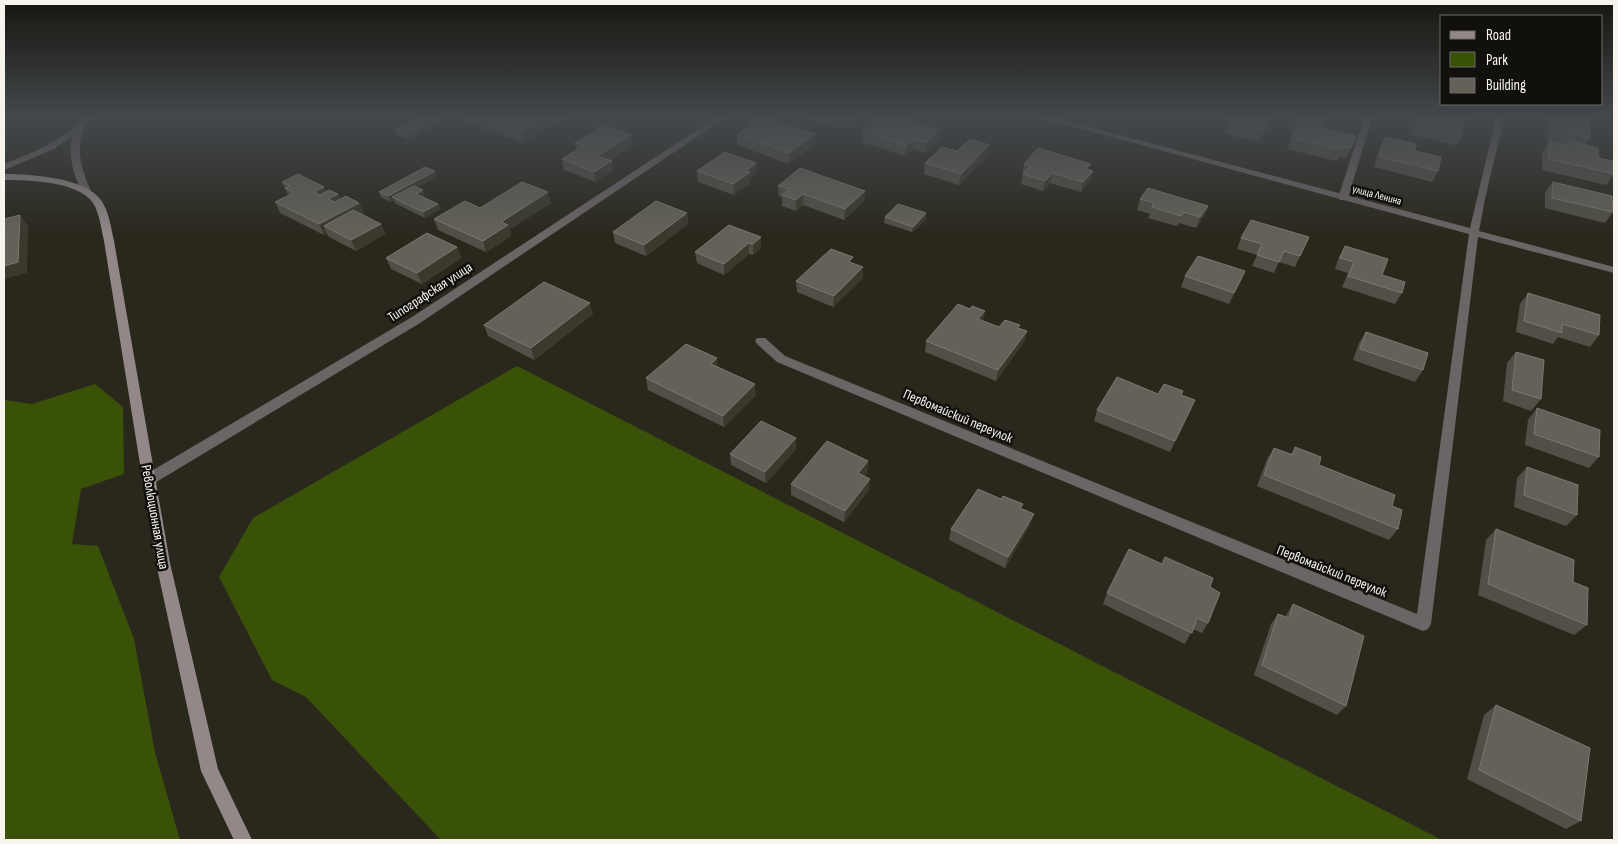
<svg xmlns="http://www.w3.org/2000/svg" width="1618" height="844" viewBox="0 0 1618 844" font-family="'Sofia Sans Condensed',sans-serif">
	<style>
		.green { fill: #395208 }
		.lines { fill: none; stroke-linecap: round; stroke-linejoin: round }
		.service { fill: #6c6565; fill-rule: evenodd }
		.minor { fill: #6c6565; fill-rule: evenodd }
		.tertiary { fill: #6c6565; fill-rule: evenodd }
		.secondary { fill: #928888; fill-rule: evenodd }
		.wall { fill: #525046 }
		.shaded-wall { fill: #3b392e }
		.building { fill: #646258; stroke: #7b796f }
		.labels { text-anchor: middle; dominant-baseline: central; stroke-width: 5; stroke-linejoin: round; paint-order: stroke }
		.far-street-label { font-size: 11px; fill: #f6f4ed; stroke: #11100c }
		.street-label { font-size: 14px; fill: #f6f4ed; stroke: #11100c }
	</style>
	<rect width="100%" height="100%" fill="#2a281d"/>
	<!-- green -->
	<path class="green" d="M517,366l888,455 37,19h-1001l-135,-143 -34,-17 -53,-103 34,-59z
		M95,384l28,23 1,67 -43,15 -9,55 26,2 36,93 21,113 25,88h-176v-440l28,4z"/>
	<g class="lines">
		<!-- service -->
		<path class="service" d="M1364,118h8l-24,80 -2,2h-6l-2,-2z"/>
		<!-- minor -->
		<path class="minor" d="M715,118h10l-305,205 -267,161h-10l-2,-4 2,-4 269,-159z
			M1042,118h14l414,110 26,-110h8l-19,81 -6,32 135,36v6l-136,-36 -47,387 -3,5 -5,2 -5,-2 -641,-267 -20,-18 -2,-3 2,-3h8l20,18 632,258 52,-380z"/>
		<!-- tertiary -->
		<path class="tertiary" d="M82,118h8c-17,24 -10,48 1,73l-2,2h-6c-10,-17 -15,-38 -11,-57l-18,13 -50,21v-6c26,-11 60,-22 78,-46z"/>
		<!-- secondary -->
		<path class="secondary" d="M4,174c26,0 80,3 97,26 8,11 10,28 13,41l56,322 48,206 34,71h-18l-33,-69 -45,-208 -52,-322c-3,-12 -4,-27 -11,-38 -14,-22 -66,-23 -89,-23z"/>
	</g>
	<!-- wall -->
	<path class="wall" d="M465,118h99l-42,25 -30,-11 -1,-1h-1l-24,-9z
		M807,118h45v2l-11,9z
		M1231,118h39l-11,24 -35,-9z
		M1300,118l20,9 31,21 -5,10 -7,-1 -2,4 -50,-12z
		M1417,118h47l-2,17 -6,10 -45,-10 2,-9z
		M1548,118h41l1,20 -5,7 14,13 15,16 -8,11 -64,-15v-18l7,-10 16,4 1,-1 -19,-4z
		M440,124l-31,16 -12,-5 -1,-5z
		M863,132l76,8 -14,13 -12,-4 -8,7 -43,-14z
		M737,135l78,9 -26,20 -52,-19z
		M1385,137l53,34 -6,11 -58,-15 6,-20z
		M575,143l58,2 -23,15 2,1 1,10 -17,11 -32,-12 -2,-11 14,-9z
		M989,145l-1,10 -29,30 -35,-11 1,-11 32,-12z
		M1024,164l65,6 1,11 -9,11 -31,-9 -7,8 -22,-7 2,-9 -1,-1z
		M435,171l1,6 -19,10 8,9 -3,1 16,7 2,5 -15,9 -30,-15 -1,-3 -4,2 -9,-5 -2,-5z
		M697,171l60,2 -7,5v5l-16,12 -36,-13z
		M282,182l42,5 2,4 12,3 2,5 19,4 5,10 -2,1 19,10 4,10 -29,17 -27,-14 -2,-3 -3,1 -44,-22 -5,-11 13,-7z
		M1553,182l60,30 -8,11 -60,-15v-16z
		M778,186l87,5 -1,10 -20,19 -41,-15 -7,6 -14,-5v-9l-3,-1z
		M1140,199l68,7 -4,10 -8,12 -17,-5 -2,3 -29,-8 2,-4 -13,-4z
		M551,203l-41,26 1,7 -25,16 -48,-22 -4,-11 46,-11z
		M687,213l1,11 -42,32 -31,-13 -2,-11z
		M926,213v6l-14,13 -28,-9 1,-6z
		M729,225l32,23 -8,7 -4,-1 -25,21 -27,-12 -2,-11z
		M1309,237l-14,30 -16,-5 -5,11 -22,-7 5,-11 -20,-6 4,-11z
		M1345,246l37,29 20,18 -7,11 -53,-17 6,-14 -13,-4 4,-12z
		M457,247l4,11 -39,26 -31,-15 -5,-11z
		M853,263l10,4v11l-30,29 -36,-15 -1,-11z
		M1245,271l-5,12 -11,21 -48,-17 4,-11z
		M1528,293l71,42 -9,12 -32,-10 -5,7 -37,-12 4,-28z
		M593,314l-59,46 -46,-24 -4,-11z
		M983,321l16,6 21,-2 -1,3 8,3 -3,11 -28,39 -71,-29 1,-11z
		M1366,332l57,38 -8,12 -62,-22 6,-17z
		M1516,352l25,47 -10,12 -28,-10 4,-38z
		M718,367l38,28 -32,32 -76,-37 -2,-12z
		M1158,394l24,1 8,16 -20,41 -76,-31 3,-11z
		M1537,408l62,49 -10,11 -64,-23 3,-25z
		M1295,447l24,18 73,41 6,23 -9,11 -132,-54 10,-27 7,-11 17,6z
		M796,449l-30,34 -35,-18 -1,-11z
		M868,461l-1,11 -3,4 5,14 -25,32 -53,-27v-11z
		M1527,467l50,48 -11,11 -52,-19 3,-29z
		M1001,499l22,5 -2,5 9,16 -25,43 -56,-28 2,-11z
		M1496,529l77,53 14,43 -13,10 -96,-40 8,-55z
		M1210,587l-2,36 -6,10 -9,-4 -8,15 -82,-40 4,-11z
		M1293,604l53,102 -9,9 -83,-40 17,-51 7,-10 7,3z
		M1496,705l85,116 -15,8 -99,-50 17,-64z"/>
	<!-- shaded-wall -->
	<path class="shaded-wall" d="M4,118h6l-6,11z
		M493,118h22l-26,4 2,9h-1l-2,-10z
		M544,118h20l-42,25 -2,-10z
		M842,118h10v2l-11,9z
		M1270,118l-2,5 -9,19 4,-10z
		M439,119l1,5 -31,16 -2,-5z
		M940,130l-1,10 -14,13 1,-10z
		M815,134v10l-26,20v-11z
		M631,135l2,10 -33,21 -2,-10z
		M914,139l-1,10 -8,7 1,-10z
		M989,145l-1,10 -29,30 2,-11z
		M612,161l1,10 -17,11 -2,-10z
		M756,163l1,10 -7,5v5l-16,12 -1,-11 13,-13z
		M435,171l1,6 -40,22 -4,-2 2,3 -4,2 -2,-6z
		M1093,171l-3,10 -9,11 2,-10z
		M1052,173l-2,10 -7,8 2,-10z
		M324,187l5,10 -10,5 -5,-10z
		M423,190l2,6 -7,3 -2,-5z
		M865,191l-1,10 -20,19 1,-11z
		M548,192l3,11 -41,26 1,7 -25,16 -3,-11 18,-19z
		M338,194l4,11 -14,-6z
		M803,194v11l-7,6v-11z
		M359,203l5,10 -32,18 -8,-5 3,8 -3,1 -5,-11z
		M438,204l2,5 -15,9 -2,-6z
		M1208,206l-4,10 -8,12 4,-11z
		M687,213l1,11 -42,32 -2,-11z
		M926,213v6l-14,13 1,-5z
		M20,215l8,11 -1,47 -23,6v-13z
		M381,224l4,10 -29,17 -5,-11z
		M761,237v11l-8,7v-11z
		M749,243v11l-25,21v-11z
		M457,247l4,11 -39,26 -5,-11z
		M863,267v11l-30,29 1,-11z
		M1245,271l-5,12 -11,21 5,-11z
		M590,303l3,11 -59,46 -3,-12z
		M985,311l-2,11 -5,-3z
		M1027,331l-3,11 -28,39 2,-11z
		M717,358l1,11 -7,-5z
		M755,384l1,11 -32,32 -1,-11z
		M1195,400l-5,11 -20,41 5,-11z
		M796,438v11l-30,34 -1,-11z
		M868,461l-1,11 -9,13v-12z
		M870,479l-1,11 -25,32 1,-11z
		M1034,514l-4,11 -25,43 3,-11z"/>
	<!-- building -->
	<path class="building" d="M419,118h17l3,1 -32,16 -11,-5z
		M480,118h13l-5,3z
		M495,118h49l-24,15 -31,-11z
		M757,118h8l50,16 -26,19 -52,-18z
		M880,118l8,2 2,-2h10l40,12 -14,13 -12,-4 -8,7 -43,-14z
		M1231,118h39l-7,14 -35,-9z
		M1300,118h23l-3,9 36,9 -5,12 -8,-2 -1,4 -51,-12z
		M1418,118h46l-2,17 -46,-10z
		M1554,118h35l1,20 -36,-8z
		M604,125l27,10 -33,21 14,5 -18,11 -32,-13 21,-13 -8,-3z
		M1385,137l31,7 -1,7 26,6 -3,14 -58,-14z
		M970,139l19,6 -28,29 -36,-11 17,-16 15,4z
		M1568,141l30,7 1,10 14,3 1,13 -66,-15 1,-17 19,4z
		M1038,148l53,16 -5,5 7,2 -10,11 -31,-9 -7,8 -22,-7 8,-8 -7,-2z
		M725,152l31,11 -10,8 4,1 -17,12 -36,-13z
		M425,167l10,4 -47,25 -9,-4z
		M800,168l65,23 -20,18 -42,-15 -7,6 -14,-5 7,-6 -11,-3z
		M298,174l26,13 -10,5 6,3 9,-5 9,4 -10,5 7,3 11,-6 13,7 -40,21 -44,-22 19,-9 -9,-5 5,-2 -8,-4z
		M522,182l26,10 -47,30 7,3 -25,16 -49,-22 31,-18 15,7z
		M1553,182l59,14 1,16 -61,-14z
		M414,186l9,4 -7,4 22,10 -15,8 -31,-15z
		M1148,188l60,18 -8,11 -17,-5 -2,4 -29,-9 2,-4 -14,-4z
		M656,201l31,12 -43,32 -31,-13z
		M898,204l28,9 -13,14 -28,-10z
		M353,210l28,14 -30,16 -27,-14z
		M20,215l-2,47 -14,4v-47z
		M1251,220l58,17 -9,19 -16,-5 -5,11 -22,-7 5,-11 -21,-6z
		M729,225l32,12 -8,7 -4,-1 -25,21 -29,-12z
		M427,233l30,14 -40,26 -31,-15z
		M1345,246l43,13 -6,16 23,7 -3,11 -54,-17 6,-14 -14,-4z
		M831,249l22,8 -4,5 14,5 -29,29 -38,-15z
		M1198,256l47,15 -11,22 -49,-17z
		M544,282l46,21 -59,45 -47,-23z
		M1528,293l72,22 -1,20 -37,-11v9l-38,-12z
		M958,304l12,5 2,-3 13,5 -7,8 21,8 6,-7 15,5 -3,3 10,3 -29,39 -72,-29z
		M1366,332l62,21 -5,17 -63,-21z
		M686,344l31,14 -6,6 44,20 -32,32 -77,-38z
		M1516,352l28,8 -3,39 -29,-9z
		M1117,377l41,17 6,-10 19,7 -2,4 14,5 -20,41 -78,-31z
		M1537,408l63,22 -1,27 -65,-23z
		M761,421l35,17 -31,34 -35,-18z
		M827,441l41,20 -10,12 12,6 -25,32 -54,-27z
		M1295,447l26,10 -2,8 76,30 -3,11 10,4 -4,19 -134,-54 10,-27 19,7z
		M1527,467l51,18 -1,30 -53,-20z
		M978,489l23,10 2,-3 20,8 -3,4 14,6 -26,43 -57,-28z
		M1496,529l78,31 -1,22 15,6 -1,37 -99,-41z
		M1129,549l33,15 3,-7 48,21 -3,9 10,6 -12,30 -11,-5 -5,15 -85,-40z
		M1293,604l71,32 -18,70 -84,-41 16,-51 11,4z
		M1496,705l94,43 -9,73 -102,-51z"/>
	<!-- sky -->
	<linearGradient id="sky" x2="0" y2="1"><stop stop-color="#171610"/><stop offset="0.5" stop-color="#44484c"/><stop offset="1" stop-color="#44484c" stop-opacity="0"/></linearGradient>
	<rect width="1618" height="236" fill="url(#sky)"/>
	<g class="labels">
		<!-- far-street labels -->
		<g class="far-street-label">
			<text transform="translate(1377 195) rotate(15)">улица Ленина</text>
		</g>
		<!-- street labels -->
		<g class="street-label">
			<text transform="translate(430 292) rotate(-33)">Типографская улица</text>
			<text transform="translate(958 416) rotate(23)">Первомайский переулок</text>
			<text transform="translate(155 517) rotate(80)">Революционная улица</text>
			<text transform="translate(1332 571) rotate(22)">Первомайский переулок</text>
		</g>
	</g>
	<!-- border -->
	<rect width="1618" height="844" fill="none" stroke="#f6f4ed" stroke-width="10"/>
	<!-- legend -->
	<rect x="1440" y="15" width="162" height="90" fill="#11100c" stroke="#6d6b66"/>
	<rect x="1450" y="31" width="25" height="8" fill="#928888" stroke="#6d6b66"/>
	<text x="1486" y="40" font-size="15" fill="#f6f4ed">Road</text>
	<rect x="1450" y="52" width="25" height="15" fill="#395208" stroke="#6d6b66"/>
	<text x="1486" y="65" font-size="15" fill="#f6f4ed">Park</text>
	<rect x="1450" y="78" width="25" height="15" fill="#646258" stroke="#6d6b66"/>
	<text x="1486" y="90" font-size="15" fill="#f6f4ed">Building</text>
</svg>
